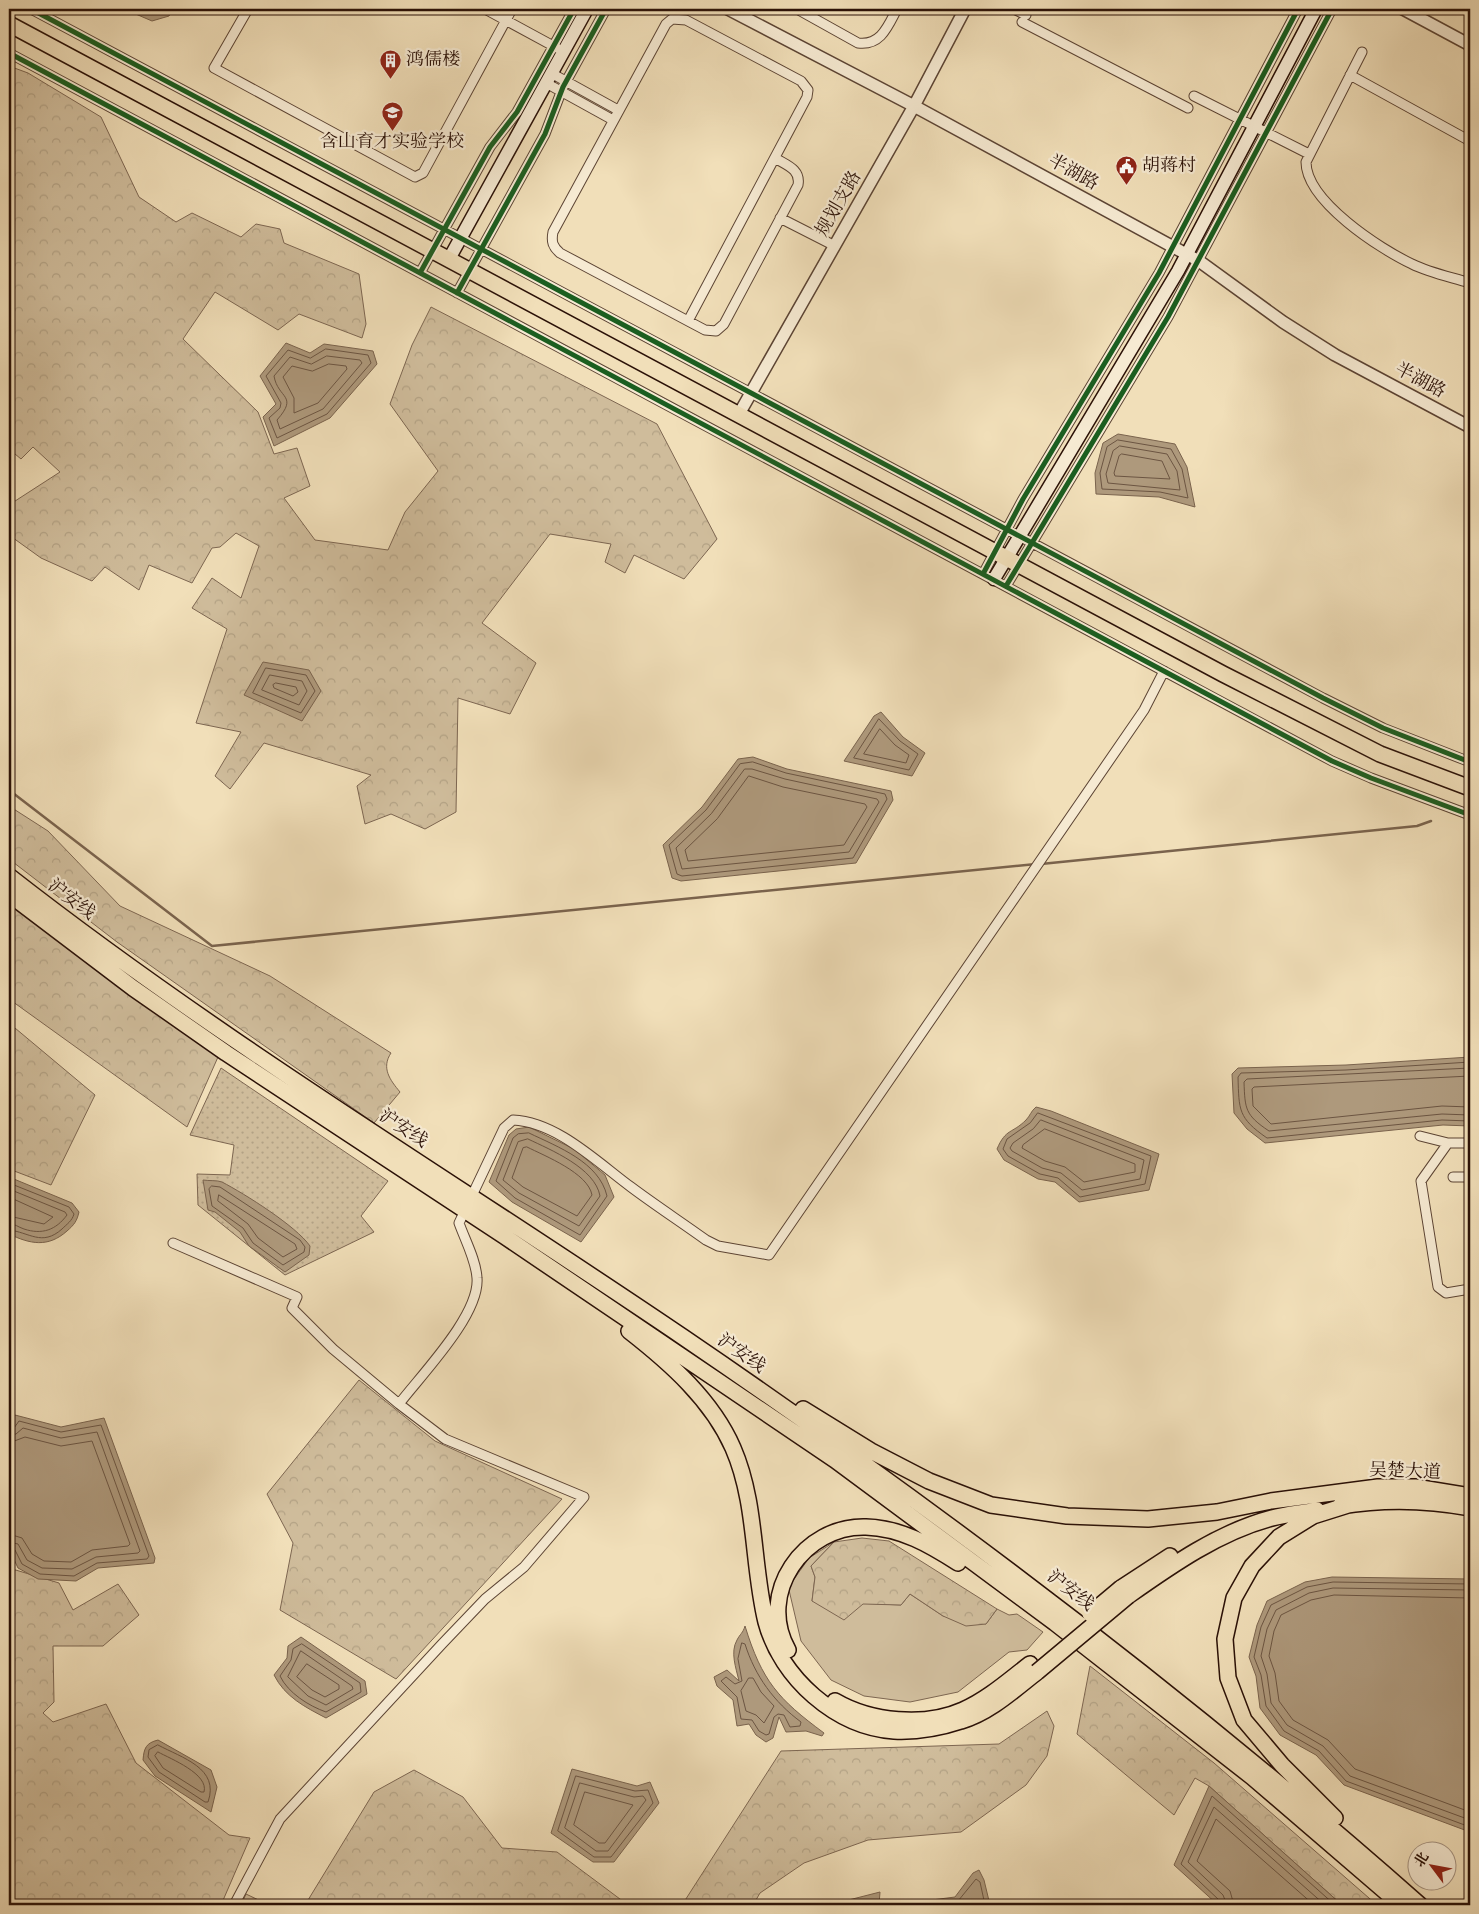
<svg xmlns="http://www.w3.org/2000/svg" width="1479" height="1914" viewBox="0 0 1479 1914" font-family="Vollkorn,'Noto Serif SC',serif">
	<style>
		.green { fill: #cfbc9b; stroke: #7d6651 }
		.forest { fill: url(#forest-crowns); stroke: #7d6651 }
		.park { fill: url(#park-dots); stroke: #7d6651 }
		.water { fill: #ae997c; stroke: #7a634d }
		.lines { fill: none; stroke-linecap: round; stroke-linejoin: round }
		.shore { stroke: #6c5542; stroke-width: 1 }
		.stream { stroke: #7a634d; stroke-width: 2.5 }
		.minor-casing { stroke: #5c4434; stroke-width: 11 }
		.tertiary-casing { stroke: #5c4434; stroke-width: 14 }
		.secondary-casing { stroke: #2b1107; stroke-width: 15 }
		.primary-casing { stroke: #2b1107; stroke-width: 18 }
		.trunk-casing { stroke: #2b1107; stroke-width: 18 }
		.minor { stroke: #f6ead2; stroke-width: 9 }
		.tertiary { stroke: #f6ead2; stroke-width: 11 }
		.secondary { stroke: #f6ead2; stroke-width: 12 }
		.primary { stroke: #f1dfb9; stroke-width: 15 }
		.trunk { stroke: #f1dfb9; stroke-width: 15 }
		.trunk-bridge-casing { stroke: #2b1107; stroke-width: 18; stroke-linecap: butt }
		.trunk-bridge { stroke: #f1dfb9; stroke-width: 15 }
		.cycleway-casing { stroke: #f6ead2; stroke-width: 8 }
		.cycleway { stroke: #1b5e20; stroke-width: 5 }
		.labels { text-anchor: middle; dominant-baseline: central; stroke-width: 4.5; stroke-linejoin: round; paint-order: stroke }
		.poi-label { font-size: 18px; fill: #2b1107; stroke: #f6ead2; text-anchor: start }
		.street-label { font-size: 18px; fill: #2b1107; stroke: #f6ead2 }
	</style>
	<defs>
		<pattern id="forest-crowns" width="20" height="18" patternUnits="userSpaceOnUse" patternTransform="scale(1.25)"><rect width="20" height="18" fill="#cfbc9b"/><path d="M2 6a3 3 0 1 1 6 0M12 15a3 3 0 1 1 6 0" fill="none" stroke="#b2a184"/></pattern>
		<pattern id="park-dots" width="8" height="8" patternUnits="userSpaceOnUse" patternTransform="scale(1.25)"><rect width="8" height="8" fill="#cfbc9b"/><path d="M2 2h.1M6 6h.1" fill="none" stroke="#b2a184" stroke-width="1.8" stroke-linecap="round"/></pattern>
	</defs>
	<rect width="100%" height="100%" fill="#f1dfb9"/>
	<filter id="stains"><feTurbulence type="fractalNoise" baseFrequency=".004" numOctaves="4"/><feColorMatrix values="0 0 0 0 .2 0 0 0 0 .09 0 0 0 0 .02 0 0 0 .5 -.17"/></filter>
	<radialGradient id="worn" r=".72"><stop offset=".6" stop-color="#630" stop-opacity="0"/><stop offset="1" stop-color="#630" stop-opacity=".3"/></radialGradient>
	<!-- green -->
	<path class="green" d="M834,1542l-23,24 4,11 -3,24 89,4 9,-11 33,22 43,8 11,-15 12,6 8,-1 26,18 -16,18 -18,2 -51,40 -48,10 -46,-6 -33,-16 -30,-39 -12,-51 3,-8 17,-24z"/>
	<!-- forest -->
	<path class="forest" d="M9,66l19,7 73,44 38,80 37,25 16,-9 49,24 15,-13 24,5 4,14 75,31 7,50 -4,14 -63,-24 -21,16 -63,-38 -32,47 75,73 16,42 23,-6 13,38 -26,12 31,42 73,10 17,-38 33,-41 -48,-67 22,-59 19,-38 226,117 60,115 -33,40 -50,-24 -9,18 -20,-11 6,-18 -61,-10 -68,89 54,40 -26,51 -52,-16 -2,114 -31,17 -34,-15 -26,10 -8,-38 14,-11 -107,-32 -34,46 -15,-13 26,-44 -45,-9 31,-94 -35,-21 20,-30 29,20 18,-52 -23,-13 -16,14 -8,1 -20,35 -43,-18 -10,25 -34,-23 -13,14 -51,-23 -32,-23v-21l3,-11 48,-31 -27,-25 -12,12 -12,-10z
		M9,806l39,25 72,75 150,70 121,77c-10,15 -1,27 9,39l-26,31 -257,-181 -108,-83z
		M9,902l87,67 122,88 -31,70 -178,-128z
		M9,1023l86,72 -44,90 -42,-16z
		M359,1380l76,61 127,58 -166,180 -116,-69 13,-67 -26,-49z
		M862,1538l27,3 108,68 -11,15 -20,2 -23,-10 -33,-22 -9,11 -38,-1 -19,16 -32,-19 3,-24 -4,-11 23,-24z
		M9,1568l50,15 14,27 45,-26 21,31 -36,31h-50l1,56 -11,11 10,9 53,-18 30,59 93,72 21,3 -29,67h-212z
		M1090,1666l124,97 163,142h-35l-133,-119 -14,-8 -21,37 -97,-81z
		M1047,1711l7,15 -7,30 -21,29 -65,47 -93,8 -64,23 -44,30 -7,12h-71l99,-154 218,-7z
		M414,1770l49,27 39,51 55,4 71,53h-323l69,-113z
		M246,1894l23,11h-28z"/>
	<!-- park -->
	<path class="park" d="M221,1068l167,113 -27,35 13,16 -89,43 -87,-70 -1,-31 33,1 4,-30 -44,-10z"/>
	<!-- water -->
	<path class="water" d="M124,9h49l-4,7 -17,5z
		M286,343l24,10 14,-9 49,7 4,13 -47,54 -56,28 -11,-29 13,-13 -16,-28z
		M1118,434l57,10 12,23 8,40 -36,-10 -63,-3 -1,-21 8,-30z
		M263,662l46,8 12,21 -19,30 -58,-26z
		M881,712l22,25 22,16 -13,23 -68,-15 30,-45z
		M753,757l34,12 104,22 2,9 -37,63 -175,18 -9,-3 -9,-33 39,-38 36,-48z
		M1470,1057v69l-27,-1 -178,18 -18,-14 -13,-16 -2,-39 6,-6 108,-3z
		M1036,1107l15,4 108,43 -10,36 -70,12 -24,-20 -17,-3 -34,-19 -7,-11c9,-21 15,-15 29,-29 4,-4 5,-9 10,-13z
		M529,1127l45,22 31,26 9,22 -33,45 -69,-40 -23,-20 20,-47 7,-6z
		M9,1177l63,26 7,9c-2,9 -5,13 -12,19 -19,17 -37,13 -58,3z
		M203,1180c6,1 14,0 19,2 23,12 74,44 88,64l-1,9 -24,17 -36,-26 -9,-14 -25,-20 -7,-2z
		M15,1415l46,12 43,-9 51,140 -1,5 -56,5 -22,13 -38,-2 -20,-11 -9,-19v-121z
		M1332,1577l138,2v253l-126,-47 -28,-30 -36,-20 -20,-27 -4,-32 -7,-19 8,-32 10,-24 38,-19z
		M745,1626c17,55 33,73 79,107l-2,3 -16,-5 -20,1 -7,-15 -6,21 -7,4 -10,-7 -7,-11 -12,2 -4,-26 -16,-14 -3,-9 13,-7 12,11c-3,-13 -9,-29 -2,-41 3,-6 6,-7 8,-14z
		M301,1637l64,44 2,13 -41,24c-21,-11 -41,-21 -52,-43l13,-17 1,-12z
		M158,1740l53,30 6,17 -6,25 -56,-36 -12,-16c1,-12 3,-17 15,-20z
		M572,1769l65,17 13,-4 9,21 -45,59h-21l-42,-29z
		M1209,1786l133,119h-124l-44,-40z
		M979,1870l5,10 6,25h-73l7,-4 31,-4 18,-24z
		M880,1892l-1,13h-50z"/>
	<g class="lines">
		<!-- shore -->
		<path class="shore" d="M326,349l42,6 3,8 -44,51 -50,24 -8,-20 11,-10 1,-5 -15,-27 22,-26 22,8z
			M327,356l33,4 2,3 -39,46 -43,20 -3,-9c22,-25 1,-21 -3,-44l16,-19 21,7z
			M329,364l17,2 1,3 -29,34 -24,10v-15l-11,-21 9,-11 20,5z
			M1118,440l53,9 11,20 6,29 -28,-6 -58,-3 -2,-16 7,-26z
			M1120,446l47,8 10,17 3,19 -72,-7 -2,-9 7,-23z
			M1122,454l40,7 8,18 -55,-3 -1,-3 5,-17z
			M266,668l40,7 9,16 -14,22 -48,-20z
			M270,675l32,6 5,10 -8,14 -37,-15z
			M276,683l20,4 2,5 -5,4 -19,-8 -1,-3z
			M879,719l21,22 18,13 -9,16 -55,-12z
			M880,729l15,16 14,10 -3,8 -42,-9z
			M753,762l33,11 99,21 2,5 -34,59 -171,18 -5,-2 -8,-29 37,-35 34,-46z
			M745,769h7l33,10 92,20 2,3 -30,50 -167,17 -6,-21 35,-34z
			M749,776l34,11 82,17 2,3 -23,38 -156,16 -3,-11 32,-31z
			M1470,1062l-124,8 -105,3 -3,4c1,33 0,41 29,61l175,-18 28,1
			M1470,1068l-223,11 -3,3c1,27 1,33 25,49l173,-17 28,1
			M1470,1076l-216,11 -2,2 1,17 18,18 171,-18 28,1
			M1038,1113l113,43 -6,28 -65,13 -22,-19 -18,-4 -32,-18 -5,-7 4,-10 23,-16z
			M1041,1120l103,40 -4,19 -58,11 -21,-17 -19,-5 -30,-17 -2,-3 3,-5 20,-14z
			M1045,1129l90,35v8l-51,10 -19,-15 -20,-6 -23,-13 1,-3z
			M529,1133c29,14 70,29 78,63l-27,39 -65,-37 -19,-17 17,-43 5,-4z
			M528,1139c23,11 67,29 72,57l-21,30 -60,-33 -16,-13 15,-38z
			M527,1147c18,9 61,26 65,48l-15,21 -54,-29 -11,-9 11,-30z
			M9,1183l60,24 5,7c-2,7 -7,10 -12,15 -20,18 -33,3 -53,1
			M212,1186l8,1 80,53 5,7 -1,5 -21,13 -30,-22 -10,-15 -31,-22 -3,-17z
			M9,1189l56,23 2,3c-11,15 -25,20 -43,14 -6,-2 -9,-5 -15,-6
			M219,1195l76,49 2,5 -14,8 -25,-19 -10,-14 -30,-23z
			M9,1197l44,20 -9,7 -35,-8
			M9,1429l5,-1 5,-7 42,11 40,-7 48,131 -2,3 -50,4 -23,13 -34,-2 -18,-10 -7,-14 -6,-2
			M9,1436l7,-2 7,-6 38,10 36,-6 43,119 -2,2 -42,4 -24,12 -30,-1 -15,-8 -9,-16 -9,-2
			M9,1443l16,-6 36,9 31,-5 38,103 -2,2 -36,4 -21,12 -27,-1 -12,-7 -10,-16 -13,-4
			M1470,1584l-137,-2 -26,5 -36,18 -10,22 -7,30 7,18 5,31 18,25 35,20 27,30 124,46
			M1470,1590l-137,-2 -24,5 -33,17 -9,19 -6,27 6,18 4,29 16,22 36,21 27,30 120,44
			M1470,1598l-136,-3 -23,5 -30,15 -7,16 -5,25 6,17 4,28 14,19 35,20 27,29 115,43
			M742,1643l3,1c10,32 29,58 56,78l-1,4 -10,1 -6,-12 -6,-1 -4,3 -5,17 -3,1 -7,-4 -7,-11 -11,-1 -4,-22 -16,-16 5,-4 9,7 7,-3 -4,-22z
			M302,1644l58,39 1,9 -35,20c-17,-6 -38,-19 -46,-36l11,-16 2,-11z
			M301,1651l51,35 1,3 -27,16 -18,-9 -20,-19z
			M307,1664l32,21v4l-14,8 -13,-7 -15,-13z
			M749,1678h4l8,14 13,14 -10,17 -8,-8 -10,-4 -5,-20z
			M158,1745c24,13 62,23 50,57h-3l-46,-30 -11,-15 1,-7z
			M158,1752c13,7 51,22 46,40h-3l-38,-24 -8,-12z
			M576,1776l59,15 13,-1 5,13 -42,54h-17l-36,-26z
			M580,1783l54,14 9,-1 3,4 -38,51h-12l-31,-23z
			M585,1792l48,13 -28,38h-6l-25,-18z
			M932,1905l26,-4 18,-22 4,3 5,23
			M1221,1905l-2,-5 -38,-36 31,-68 123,109
			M1227,1905l-4,-10 -35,-33 26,-55 111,98
			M1234,1905l-4,-14 -33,-30 19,-42 98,86"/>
		<!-- stream -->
		<path class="stream" d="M9,790l203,156 824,-82
			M1041,864l376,-38 14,-5"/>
		<defs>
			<path id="minor" d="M31,9l1292,689 60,30 87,34
				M248,9l-34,59 201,109 8,-4 89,-164
				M485,9l72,39
				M797,9l61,34c23,3 30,-17 39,-34
				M1014,9l12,6
				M1022,22l166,86
				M1362,52l-56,110c0,39 74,87 106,102 18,9 39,13 58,19
				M9,53l1323,708 39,17 99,37
				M551,73l67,37
				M1350,75l120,66
				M546,83l67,37
				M1194,96l115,58
				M780,218l55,28
				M420,273l70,-126 27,-35 57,-103
				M457,293l88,-159 18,-47 43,-78
				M688,321l119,-224 1,-7 -7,-9 -115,-61 -14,-1 -6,5 -113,208c-2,10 0,15 7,21l128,68 17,9 11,1 8,-7 74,-139c3,-16 -12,-20 -23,-27
				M983,574l40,-75 136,-226 139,-264
				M1006,586l162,-269 164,-308
				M1420,1136l28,7
				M1470,1143h-22l-27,38 17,106 8,6 24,-4
				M1453,1177h17
				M173,1243l124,54 -5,11 41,41 66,55
				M234,1905l46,-86 162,-175 43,-45 39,-32 60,-70 -139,-58 -46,-35c22,-29 81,-89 78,-126 -1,-18 -12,-38 -18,-55l45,-95 9,-8c44,2 84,42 118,67 24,18 50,35 75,53l12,6 51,9 375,-545 20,-39"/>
			<path id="tertiary" d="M728,9l186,97 285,155 84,61 52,33 135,72
				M1403,9l67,36
				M739,414l175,-308 51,-97"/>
			<path id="secondary" d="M449,259l138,-250
				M994,579l184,-308 138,-262"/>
			<path id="primary" d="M9,24l1214,650 157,80 90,34"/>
			<path id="trunk" d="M9,876c215,168 449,308 674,461 257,175 504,362 737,568
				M9,894l124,94 93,65 278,183 331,224 220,163 197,154 149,128
				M629,1331c41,32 83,69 104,117 24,55 19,117 33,174 15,56 70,105 128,109 22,1 46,-3 67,-10 28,-8 53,-31 76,-49
				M803,1409l68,42 58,30 62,24 76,11 81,3 69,-7 54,-11 107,-14h37l55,9
				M1340,1506c43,-7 88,-6 130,2
				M1121,1588l49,-32
				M1128,1596c44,-31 91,-64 144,-78 15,-4 30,-5 45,-8
				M788,1650c-32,-57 16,-125 78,-123 35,1 64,18 92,36
				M835,1701c36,21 90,26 128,9 25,-11 46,-30 67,-46
				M1335,1818l-53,-53 -38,-45 -16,-42 -3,-39 9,-41 18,-32 27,-29 34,-21 35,-11"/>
		</defs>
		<!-- minor casing -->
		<use href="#minor" class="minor-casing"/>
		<!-- tertiary casing -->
		<use href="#tertiary" class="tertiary-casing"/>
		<!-- secondary casing -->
		<use href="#secondary" class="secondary-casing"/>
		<!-- primary casing -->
		<use href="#primary" class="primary-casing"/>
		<!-- trunk casing -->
		<use href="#trunk" class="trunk-casing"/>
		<!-- minor -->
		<use href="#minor" class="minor"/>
		<!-- tertiary -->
		<use href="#tertiary" class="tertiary"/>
		<!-- secondary -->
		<use href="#secondary" class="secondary"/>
		<!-- primary -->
		<use href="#primary" class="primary"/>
		<!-- trunk -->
		<use href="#trunk" class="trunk"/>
		<defs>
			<path id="trunk-bridge" d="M1090,1614l31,-26
				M1037,1672l91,-76"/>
		</defs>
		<!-- trunk-bridge casing -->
		<use href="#trunk-bridge" class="trunk-bridge-casing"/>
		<!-- trunk-bridge -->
		<use href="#trunk-bridge" class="trunk-bridge"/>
		<defs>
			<path id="cycleway" d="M31,9l1292,689 60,30 87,34
				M9,53l1323,708 39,17 99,37
				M420,273l70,-126 27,-35 57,-103
				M457,293l88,-159 18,-47 43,-78
				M983,574l40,-75 136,-226 139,-264
				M1006,586l162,-269 164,-308"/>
		</defs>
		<!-- cycleway casing -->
		<use href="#cycleway" class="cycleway-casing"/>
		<!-- cycleway -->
		<use href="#cycleway" class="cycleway"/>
	</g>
	<!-- icons -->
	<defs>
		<symbol id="building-pin" viewBox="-11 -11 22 30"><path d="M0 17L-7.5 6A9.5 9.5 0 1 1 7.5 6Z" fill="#8f2418" stroke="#f6ead2"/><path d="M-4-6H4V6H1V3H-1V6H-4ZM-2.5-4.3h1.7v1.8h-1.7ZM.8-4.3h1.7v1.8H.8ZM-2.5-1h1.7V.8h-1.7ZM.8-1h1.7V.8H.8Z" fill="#fff"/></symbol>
		<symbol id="school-pin" viewBox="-11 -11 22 30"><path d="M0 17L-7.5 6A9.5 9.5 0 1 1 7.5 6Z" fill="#8f2418" stroke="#f6ead2"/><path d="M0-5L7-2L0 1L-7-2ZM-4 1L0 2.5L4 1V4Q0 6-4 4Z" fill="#fff"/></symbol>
		<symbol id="civic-pin" viewBox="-11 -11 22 30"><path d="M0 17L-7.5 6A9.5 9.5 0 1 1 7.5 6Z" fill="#8f2418" stroke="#f6ead2"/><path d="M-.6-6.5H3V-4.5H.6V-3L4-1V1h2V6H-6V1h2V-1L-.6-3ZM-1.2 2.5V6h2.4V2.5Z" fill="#fff"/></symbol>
	</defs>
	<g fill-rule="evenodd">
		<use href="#building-pin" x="378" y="48" width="25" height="34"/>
		<use href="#school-pin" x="380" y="100" width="25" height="34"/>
		<use href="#civic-pin" x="1114" y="154" width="25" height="34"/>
	</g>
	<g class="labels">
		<!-- poi labels -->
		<g class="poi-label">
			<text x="406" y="60">鸿儒楼</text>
			<text x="392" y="142" text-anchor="middle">含山育才实验学校</text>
			<text x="1142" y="166">胡蒋村</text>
		</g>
		<!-- street labels -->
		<g class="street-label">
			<text transform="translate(1073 173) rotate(29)">半湖路</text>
			<text transform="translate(839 204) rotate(-60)">规划支路</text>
			<text transform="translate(1420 381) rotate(28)">半湖路</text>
			<text transform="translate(71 900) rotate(37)">沪安线</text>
			<text transform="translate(403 1129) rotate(33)">沪安线</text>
			<text transform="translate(741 1354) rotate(35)">沪安线</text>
			<text transform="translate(1405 1472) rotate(2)">吴楚大道</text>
			<text transform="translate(1070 1591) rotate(38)">沪安线</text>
		</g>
	</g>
	<!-- margin -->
	<rect width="1479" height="1914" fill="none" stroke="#f1dfb9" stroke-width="30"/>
	<rect x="10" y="10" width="1459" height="1894" fill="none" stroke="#2b1107" stroke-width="2.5"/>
	<rect x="15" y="15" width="1449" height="1884" fill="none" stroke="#2b1107"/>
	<!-- north arrow -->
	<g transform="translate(1432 1866) rotate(302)"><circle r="24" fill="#f6ead2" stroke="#a59381"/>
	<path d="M0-4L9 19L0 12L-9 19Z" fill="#8f2418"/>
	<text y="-8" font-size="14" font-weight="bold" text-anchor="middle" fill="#2b1107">北</text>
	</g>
	<rect width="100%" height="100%" filter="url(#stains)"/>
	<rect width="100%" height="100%" fill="url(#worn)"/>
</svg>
